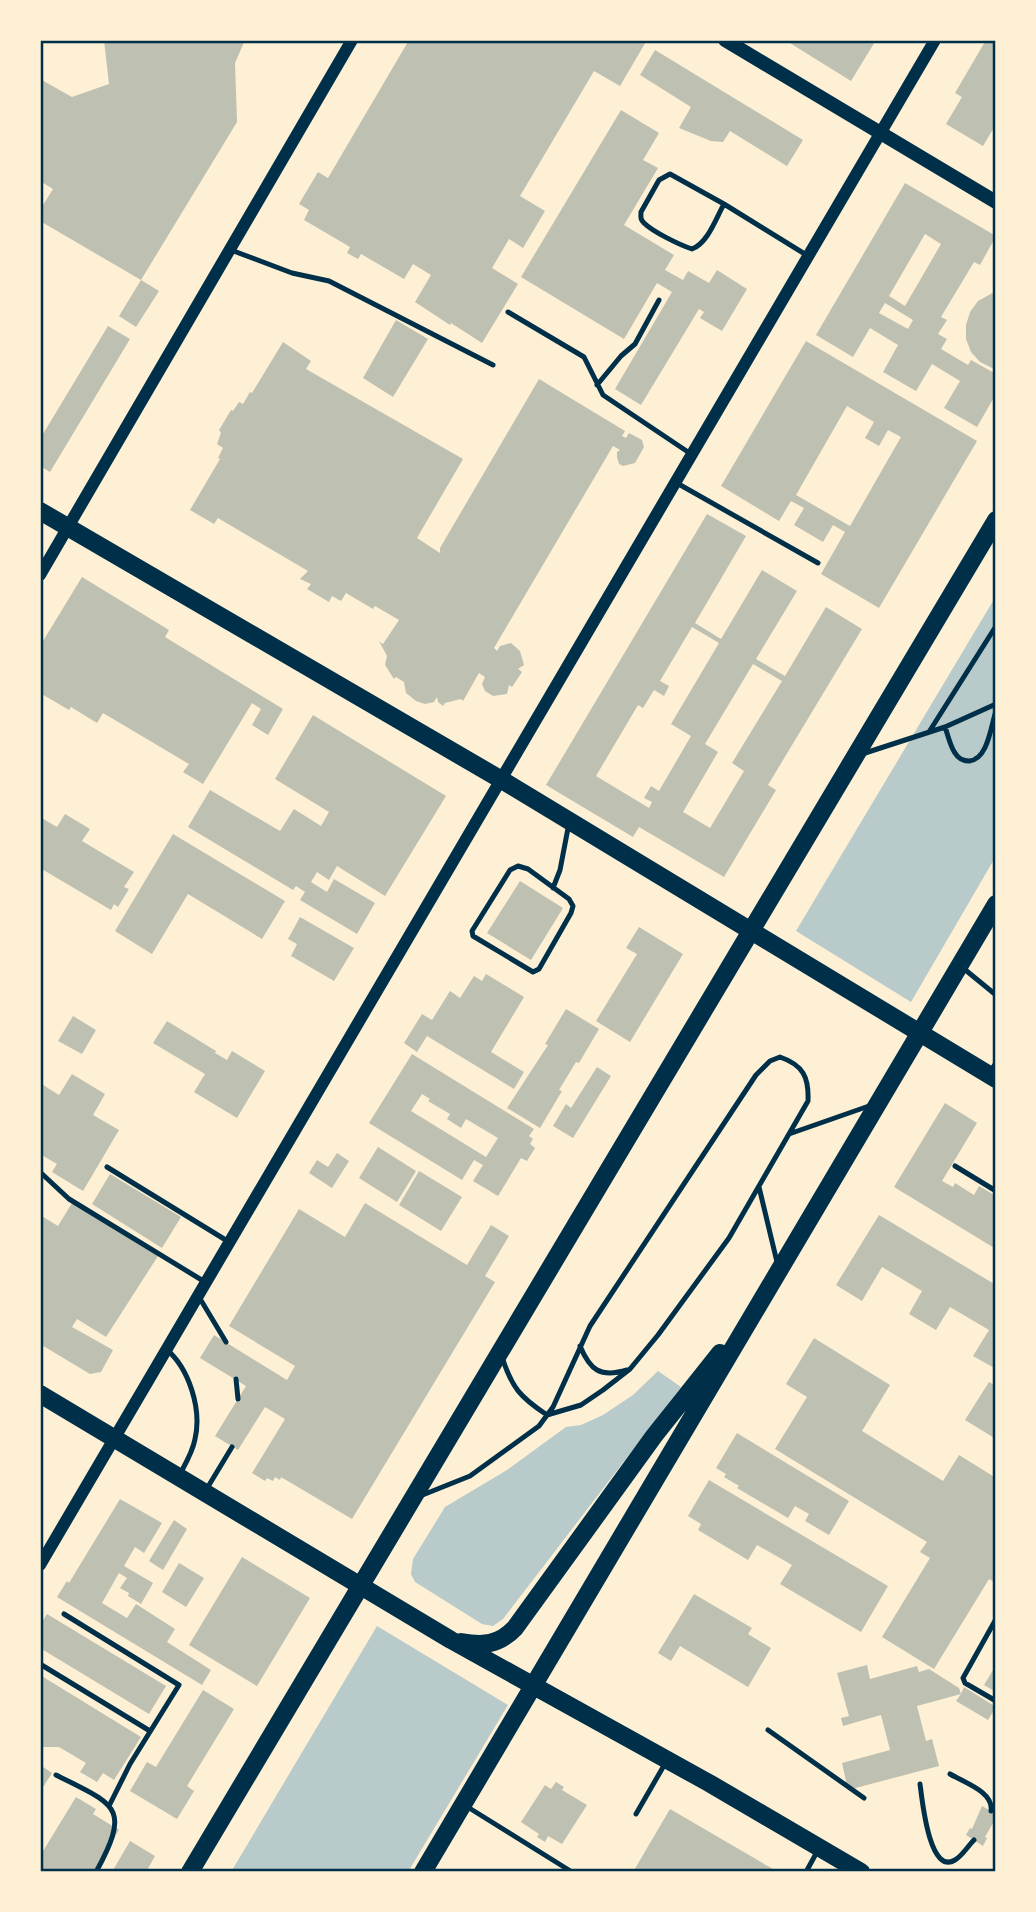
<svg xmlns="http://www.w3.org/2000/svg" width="1036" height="1912" viewBox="0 0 1036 1912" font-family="'Titillium Web',sans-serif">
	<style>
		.green { fill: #b9caca }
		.building { fill: #bec0b2; fill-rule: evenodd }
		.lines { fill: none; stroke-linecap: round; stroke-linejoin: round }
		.service { stroke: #003049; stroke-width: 5 }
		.tertiary { stroke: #003049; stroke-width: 12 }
		.secondary { stroke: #003049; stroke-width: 14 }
		.primary { stroke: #003049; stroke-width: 18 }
		.neatline { fill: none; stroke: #003049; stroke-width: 2.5 }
	</style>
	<rect width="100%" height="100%" fill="#fdf0d5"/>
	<!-- green -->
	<path class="green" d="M996,596v260l-85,146 -115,-71z
		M658,1371l23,16 -178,232 -10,7 -11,-2 -67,-42 -4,-8 2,-15 32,-52 62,-37 59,-43 15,-2 22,-10 30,-20z
		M377,1626l131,79 -100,167h-177z"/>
	<!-- building -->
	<path class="building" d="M104,40h141l-10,23 2,59 -96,158 -101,-59v-11l13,-21 -13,-8v-102l32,18 37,-13z
		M409,40h238l-27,46 -26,-15 -74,125 25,15 -22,37 -14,-9 -17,29 26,16 -36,59 -31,-20 -1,2 -35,-23 16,-27 -18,-11 -9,15 -43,-25 -3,5 -11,-6 3,-6 -46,-27 5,-10 -10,-6 19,-32 10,6z
		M785,40h91l-25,41z
		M986,40h10v84l-13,22 -37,-22 16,-27 -7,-4z
		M655,50l148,90 -16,26 -57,-35 -7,11 -12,-1 -32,-13 12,-21 -51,-32z
		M621,110l38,23 -16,27 15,8 -34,57 50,30 -9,15 18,10 5,-9 21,12 8,-13 30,19 -25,42 -22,-13 4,-6 -5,-3 -58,96 -26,-16 57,-97 -15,-9 -33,56 -103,-62z
		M905,183l91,53 -16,29 -6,-3 -33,55 6,3 -9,14 9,5 -6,10 27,16 3,-5 25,14v20l-19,33 -33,-19 16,-27 -28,-17 -16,27 -33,-19 15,-27 -28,-17 -17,29 -37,-22zM925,234l16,10 -36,62 -16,-10zM885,303l28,17 -5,9 -29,-16z
		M141,280l18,11 -23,36 -17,-11z
		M996,291v79l-16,-8 -9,-10 -5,-13v-14l4,-13 8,-11z
		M396,320l32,19 -35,58 -30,-19z
		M108,326l22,13 -80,133 -10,-6v-27z
		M806,341l171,100 -98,167 -58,-34 24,-42 -12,-7 -10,17 -29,-17 10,-17 -13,-7 -12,20 -58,-35zM847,406l27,16 -9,16 14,8 9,-16 13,7 -51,89 -54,-31z
		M283,342l28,19 -5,8 157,90 -46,79 23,15v-5l99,-169 86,52 -3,5 4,2 3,-5 13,7 2,7 -9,16 -12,3 -4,-2 -2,-7v-5l3,-2 -7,-4 -119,202 3,3 3,-5 11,-3 9,8 4,14 -6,4 4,3 -10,15 -3,-2 -2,9 -14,2 -8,-5 -3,-7 3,-7 -6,-4 -16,28 -2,-2 -16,4 -2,3 -5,-4 -1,-5 -3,5 -9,2 -9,-3 -10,-8 -2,-11 -8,-5 -2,2 -9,-14 2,-9 -8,-15 4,3 16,-24 -24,-14 -2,3 -27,-16 -5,8 -9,-5 -3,6 -22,-13 4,-5 -11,-5 8,-8 -90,-53 -4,6 -24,-14 30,-51 -2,-1 5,-10 -6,-4 4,-11 -2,-3 12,-20 2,1 6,-9 4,2 7,-12 2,1z
		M707,514l39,22 -51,87 26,16 41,-69 35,21 -41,68 29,17 41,-69 36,22 -94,156 8,5 -52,87 -85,-50 -6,10 -87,-52zM692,627l27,16 -48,81 20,12 -32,55 -8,-5 -7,12 8,4 -3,6 -53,-32 42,-71 5,3 11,-18 10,6 5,-10 -9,-5zM753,664l29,17 -50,82 12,8 -34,57 -27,-16 35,-60 -13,-8z
		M82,577l87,53 -4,7 118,72 -15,26 -16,-10 9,-16 -9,-6 -49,81 -20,-12 6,-8 -86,-51 -6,10 -26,-16 -2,3 -29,-17v-47z
		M313,715l133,81 -61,100 -48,-30 -8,14 -12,-8 -6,10 16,10 7,-13 41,24 -18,31 -57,-34 5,-8 -9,-6 -3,4 -105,-63 22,-37 70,41 14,-22 27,17 8,-14 -54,-33z
		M65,814l25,15 -8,12 52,31 -10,15 5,2 -11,18 -4,-3 -3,6 -71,-42v-51l17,10z
		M173,834l112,67 -23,38 -74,-45 -36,60 -37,-23z
		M520,881l43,27 -32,52 -44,-27z
		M300,917l54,31 -20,33 -43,-25 6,-12 -9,-5z
		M639,927l44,27 -53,88 -34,-21 41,-67 -11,-6z
		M486,974l38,23 -33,55 33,20 -10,17 -87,-53 -10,16 -13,-9 18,-29 10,6 18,-29 10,7 14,-22 8,5z
		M566,1009l33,20 -20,34 -3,-1 -17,28 3,1 -22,37 -33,-20 41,-63 -3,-1z
		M73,1016l23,14 -14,24 -24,-13z
		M167,1021l49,30 -1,2 12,7 5,-9 33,20 -28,47 -43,-26 11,-18 -52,-31z
		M412,1054l122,75 -5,7 4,3 -3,5 5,4 -8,13 -6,-3 -23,38 -25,-15 10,-16 -9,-5 -12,20 -93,-57zM422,1094l8,5 -2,2 22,13 -3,5 14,9 5,-9 32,19 -12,19 -75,-46z
		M597,1067l14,9 -38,62 -20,-12 13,-22 5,4z
		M72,1074l33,20 -12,21 26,15 -36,61 -31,-19 5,-8 -17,-10v-71l19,12z
		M945,1103l32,20 -35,58 11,6 2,-4 19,12 5,-9 17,10v53l-102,-62z
		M378,1147l38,24 -19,31 -38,-24z
		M337,1153l12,8 -17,27 -23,-15 8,-13 11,7z
		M419,1171l43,26 -21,34 -42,-26z
		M110,1174l71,43 -19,31 -70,-44z
		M72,1203l86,53 -52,81 -29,-18 -5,8 41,23 -12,22 -11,2 -50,-30v-129l18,11z
		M365,1203l102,62 24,-40 18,11 -24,40 10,6 -143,237 -71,-42 -1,3 -5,-3 -2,4 -6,-3 -2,3 -13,-8 33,-54 -20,-12 -27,43 -23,-14 31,-50 -46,-28 14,-23 73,45 8,-14 -66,-40 70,-117 46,28z
		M879,1215l117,70v84l-23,-13 16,-26 -39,-23 -14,23 -27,-16 13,-23 -40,-24 -20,34 -26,-16z
		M814,1338l76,47 -28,46 81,50 16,-26 37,23v105l-7,-4 -55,90 -52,-32 48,-79 -10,-6 7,-10 -152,-93 32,-52 -21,-13z
		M989,1382l7,4v53l-31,-19z
		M737,1433l112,68 -20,34 -24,-14 4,-7 -14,-8 -7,12 -51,-30 2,-2 -15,-9 2,-3 -10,-6z
		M709,1480l179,106 -27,46 -81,-48 12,-19 -35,-20 -9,15 -50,-30 3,-6 -13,-8z
		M120,1499l42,24 -18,30 -9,-6 -11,19 29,17 -12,21 -13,-8 1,-3 -9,-5 7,-10 -8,-5 -17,30 25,15 9,-14 39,25 -8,13 44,28 -9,15 -145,-88 10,-16 2,2z
		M174,1520l13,9 -24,41 -14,-9z
		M242,1557l68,41 -53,88 -68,-41z
		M179,1563l25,15 -18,29 -24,-15z
		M694,1594l58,34 -4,6 23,14 -23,39 -68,-41 -9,15 -13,-8z
		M47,1614l119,72 -17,28 -109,-66v-23z
		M867,1665l3,14 47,-13 2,6 10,-3 30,19 2,6 3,-7 32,20 -8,13 -32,-19 5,-7 -44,12 9,35 6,-2 7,27 -91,24 -6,-27 48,-13 -9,-35 -38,11 -2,-8 8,-2 -12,-43z
		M996,1665v27l-12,-7z
		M40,1675l101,62 -27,43 -11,-7 -6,9 -17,-10 6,-9 -27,-16h-19z
		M203,1690l31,19 -47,77 7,5 -17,28 -47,-28 17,-29 9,5z
		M40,1765l12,8 -12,19z
		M556,1782l8,5 -2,3 25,15 -25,39 -14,-8 -3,6 -8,-5 2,-3 -18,-12 24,-37 6,4z
		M76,1797l20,12 -3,5 26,16 -26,42h-53v-16z
		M982,1806l14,8v11l-3,-2 -8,14 2,1 -4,8 -17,-11 4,-7 2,1z
		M670,1809l108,63h-145z
		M130,1841l25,15 -9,16h-34z"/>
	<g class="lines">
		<!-- service -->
		<path class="service" d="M724,204c-8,14 -16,39 -32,45 -12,-4 -39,-17 -48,-26 -4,-4 -3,-6 -3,-11l18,-32 11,-6 54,30 84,52
			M231,250l61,23 37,8 164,84
			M508,312l76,45 19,38 88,59
			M597,385l24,-29 14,-12 24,-44
			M675,482l143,81
			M945,727c3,8 5,19 10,26 3,5 8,8 14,8 19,-1 22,-36 27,-50
			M929,732l67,-106
			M862,754l83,-27 51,-23
			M518,866l10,3 41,30 4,7 -2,7 -32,56 -6,3 -60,-36 -1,-5 38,-61z
			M553,888l7,-18 9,-47
			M963,968l33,27
			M990,1072l6,-9
			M789,1134l80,-28
			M955,1166l41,25
			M107,1167l122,75
			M40,1172l29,27 136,83
			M759,1187l18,75
			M199,1297l27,45
			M580,1346c10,24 20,32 47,24
			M166,1349c23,19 36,60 29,90 -2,12 -9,24 -15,35
			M236,1379l2,20
			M206,1490l26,-43
			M420,1496l50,-20 69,-50 14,-19 37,-81 166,-251 14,-14 10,-4c23,8 29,20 28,44l-79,137 -71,97 -28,34 -27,21 -22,15 -34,10c-27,-18 -35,-27 -45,-58
			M64,1614l115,71 -49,79 -21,42
			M996,1619l-33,59 2,5 31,18
			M40,1664l110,67
			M768,1730l96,68
			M950,1774c15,9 44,18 41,37
			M56,1775c59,30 76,31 40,97
			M920,1784c2,14 9,92 35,76 7,-4 13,-14 19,-20
			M466,1806l106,66
			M636,1814l30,-52
			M806,1872l12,-22"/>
		<!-- tertiary -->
		<path class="tertiary" d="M40,575l312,-535
			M40,1565l895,-1525"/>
		<!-- secondary -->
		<path class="secondary" d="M725,40l271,162"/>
		<!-- primary -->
		<path class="primary" d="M40,511l460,268 496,300
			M40,1394l411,246 258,143 152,89
			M461,1642c22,4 38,3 54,-14l139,-192 66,-83
			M190,1872l806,-1352
			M423,1872l573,-968"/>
	</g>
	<!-- border -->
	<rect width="1036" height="1912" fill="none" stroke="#fdf0d5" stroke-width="84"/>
	<rect x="42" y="42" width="952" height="1828" class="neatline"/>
</svg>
